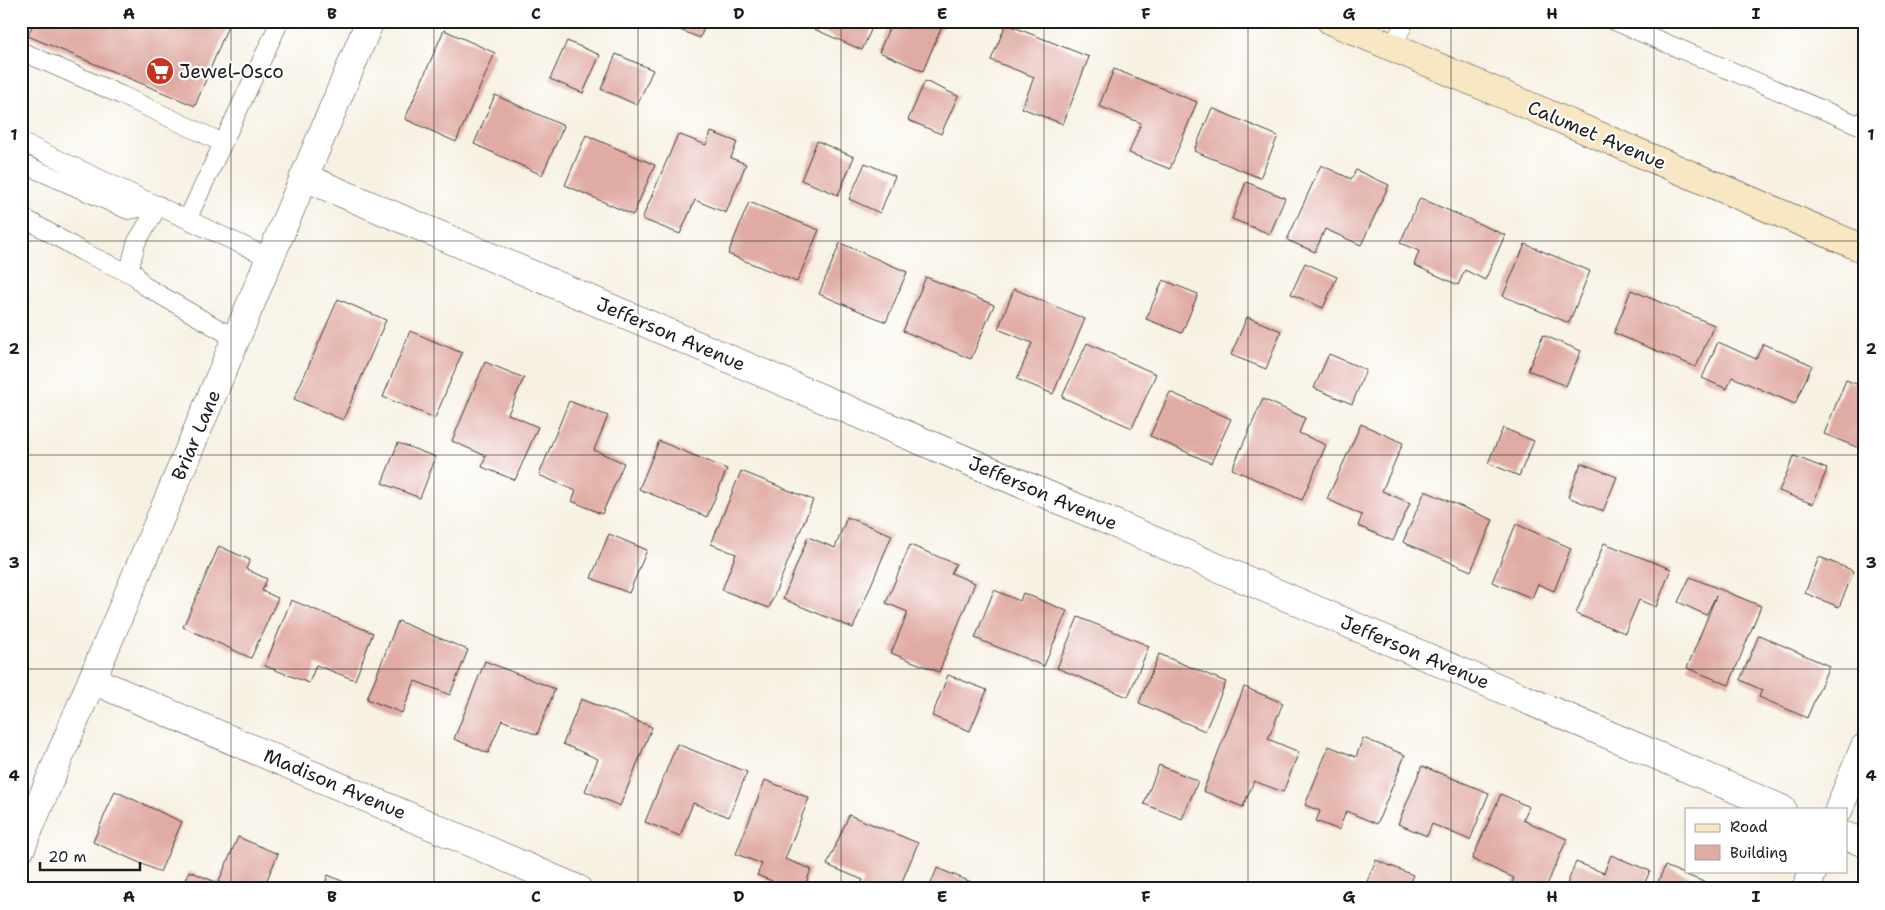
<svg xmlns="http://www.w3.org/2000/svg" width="1885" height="910" viewBox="0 0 1885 910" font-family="'Shantell Sans',sans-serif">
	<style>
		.building { fill: #e0aba3 }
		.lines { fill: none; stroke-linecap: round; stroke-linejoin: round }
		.service-casing { stroke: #3d3c3a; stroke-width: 19 }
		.minor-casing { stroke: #3d3c3a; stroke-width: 29 }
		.secondary-casing { stroke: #3d3c3a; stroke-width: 29 }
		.service { stroke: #fff; stroke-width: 18 }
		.minor { stroke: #fff; stroke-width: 28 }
		.secondary { stroke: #f9e7c3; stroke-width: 28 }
		.grid { fill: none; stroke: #1c1c1c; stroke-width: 1; stroke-opacity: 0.55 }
		.labels { text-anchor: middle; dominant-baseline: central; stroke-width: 4.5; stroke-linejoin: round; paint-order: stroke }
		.poi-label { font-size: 19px; fill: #1c1c1c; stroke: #fff; text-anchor: start }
		.street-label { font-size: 19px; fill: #1c1c1c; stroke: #fff }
		.neatline { fill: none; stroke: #1c1c1c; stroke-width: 2 }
		.grid-label { font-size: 16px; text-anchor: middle; font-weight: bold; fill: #1c1c1c }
	</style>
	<rect width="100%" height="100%" fill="#fff"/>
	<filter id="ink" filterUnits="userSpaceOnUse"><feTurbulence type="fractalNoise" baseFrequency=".02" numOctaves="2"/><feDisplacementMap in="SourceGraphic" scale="10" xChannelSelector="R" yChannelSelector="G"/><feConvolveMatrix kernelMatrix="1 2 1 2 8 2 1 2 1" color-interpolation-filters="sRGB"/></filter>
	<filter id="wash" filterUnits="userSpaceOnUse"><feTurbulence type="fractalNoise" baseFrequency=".0096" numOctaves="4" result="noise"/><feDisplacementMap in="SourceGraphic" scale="20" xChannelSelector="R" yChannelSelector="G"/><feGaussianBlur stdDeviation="1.12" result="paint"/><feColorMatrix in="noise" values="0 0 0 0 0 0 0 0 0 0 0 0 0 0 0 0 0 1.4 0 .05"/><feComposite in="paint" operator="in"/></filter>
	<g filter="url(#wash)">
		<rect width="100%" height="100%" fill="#f7f1e2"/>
		<g id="blocks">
			<!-- building -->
			<path class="building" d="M34,21h196l-35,85 -167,-70z
				M658,21h49l-7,17z
				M817,21h58l-13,29 -48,-21z
				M892,21h52l-21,50 -44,-19z
				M1006,24l83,33 -26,67 -41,-16 12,-31 -43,-17z
				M444,30l51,23 -39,89 -51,-23z
				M567,41l33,14 -17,38 -33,-14z
				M616,54l37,16 -16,35 -36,-16z
				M1114,69l83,33 -27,67 -41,-16 12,-30 -42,-17z
				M925,81l33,15 -17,38 -33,-14z
				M495,95l69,31 -22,49 -68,-31z
				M1212,108l66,28 -18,42 -66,-27z
				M711,132l26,10 -6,16 15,6 -20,49 -31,-13 -15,34 -38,-15 36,-85 28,11z
				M586,135l69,30 -22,50 -68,-30z
				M817,141l37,16 -16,38 -37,-15z
				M865,163l30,13 -15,37 -31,-14z
				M1321,165l30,14 5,-9 33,15 -28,60 -36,-16 -10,23 -28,-12z
				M1246,182l39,16 -15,36 -38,-15z
				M1420,198l85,37 -20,45 -20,-10 -7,15 -44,-20 5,-14 -19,-8z
				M749,202l70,28 -22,52 -69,-28z
				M840,243l67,29 -21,50 -67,-28z
				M1525,244l65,27 -21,52 -66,-27z
				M1305,263l32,14 -14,31 -32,-14z
				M926,277l68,28 -23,54 -68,-28z
				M1163,280l35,14 -16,39 -36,-14z
				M1014,289l71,30 -32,75 -36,-15 15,-36 -34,-14z
				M1631,290l83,35 -18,42 -82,-34z
				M338,299l48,21 -43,100 -49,-21z
				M1247,317l34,14 -15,38 -35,-14z
				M410,331l52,22 -27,65 -52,-21z
				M1543,335l38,16 -15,35 -38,-16z
				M1718,342l38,17 7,-15 49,21 -17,39 -63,-27 -5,12 -25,-11z
				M1087,343l69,31 -24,54 -70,-31z
				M1329,354l37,16 -14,34 -38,-16z
				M485,362l39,16 -16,36 30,13 -23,53 -33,-13 4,-11 -34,-15z
				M1846,380l18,7v63l-40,-16z
				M1170,392l61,27 -20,44 -61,-27z
				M1263,399l42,19 -6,15 27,12 -24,55 -70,-31z
				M569,401l39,15 -14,34 30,13 -22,51 -30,-13 4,-10 -37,-16z
				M1361,424l42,19 -21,48 28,12 -17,38 -35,-15 4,-11 -35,-16z
				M1503,428l31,13 -15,35 -31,-13z
				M659,441l68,28 -20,48 -68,-28z
				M398,443l38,14 -16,41 -38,-15z
				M1794,456l33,13 -14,35 -34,-13z
				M1581,463l36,14 -14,34 -35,-14z
				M741,471l72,29 -44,108 -47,-18 14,-36 -25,-10z
				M1425,491l68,29 -22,51 -68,-29z
				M847,517l45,18 -39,93 -70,-29 25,-62 27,11z
				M1516,524l55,24 -17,43 -16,-7 -6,14 -40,-16z
				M609,534l38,16 -18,43 -38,-15z
				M1604,543l67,26 -15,38 -17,-7 -14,33 -49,-19z
				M910,545l46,19 -5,9 24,10 -36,89 -48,-19 17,-41 -22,-9z
				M219,546l31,14 -4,9 21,10 -5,12 16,7 -27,60 -68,-31z
				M1819,557l35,14 -15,36 -34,-14z
				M1690,577l71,29 -32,79 -42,-17 29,-72 -10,19 -28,-13z
				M994,590l26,11 3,-8 44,18 -23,55 -69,-28z
				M291,600l82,33 -18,47 -39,-15 -7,18 -44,-17z
				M1078,617l71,29 -21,51 -71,-29z
				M398,621l70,29 -18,45 -35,-14 -13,32 -35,-14z
				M1759,635l70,31 -22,52 -48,-21 3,-7 -22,-10z
				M1159,654l67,28 -21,49 -66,-28z
				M485,661l70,28 -18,46 -35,-15 -14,33 -34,-14z
				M948,675l39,15 -17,41 -38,-15z
				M1244,687l39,16 -15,36 31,13 -16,40 -29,-11 -11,26 -40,-16z
				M581,699l71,28 -32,79 -35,-15 13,-32 -35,-15z
				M1363,738l42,17 -28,69 -31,-13 -7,19 -23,-9 4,-10 -15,-6 24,-59 27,11z
				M677,744l70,28 -18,45 -36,-14 -13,33 -35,-14z
				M1159,765l39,16 -16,38 -38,-15z
				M1422,766l67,27 -19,47 -38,-16 -5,12 -29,-12z
				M765,780l44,18 -24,61 26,10 -7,20h-13l-34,-14 5,-11 -26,-10z
				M115,791l67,31 -22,50 -67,-30z
				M1501,794l28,13 -6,13 44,19 -22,50h-36l5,-11 -42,-19z
				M849,815l69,28 -19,46h-40l4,-9 -36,-15z
				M238,837l40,17 -15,35h-82l8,-18 29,12z
				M1611,855l39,16 -8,18h-77l11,-27 28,11z
				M1376,860l37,15 -6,14h-43z
				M1665,866l41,17 -3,6h-48z
				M937,868l51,21h-59z
				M328,875l32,14h-37z"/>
		</g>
	</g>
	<g filter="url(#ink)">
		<use href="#blocks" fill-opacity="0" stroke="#3d3c3a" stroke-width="1"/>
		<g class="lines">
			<defs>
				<path id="service" d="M1614,21l247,105 3,-6
					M1392,48l13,-27
					M21,51l100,44 102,48
					M21,142l249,116
					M21,163l107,47 31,-5
					M159,205l-23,38 -6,24 13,18 93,54
					M21,216l62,36 54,25
					M188,218l92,-197"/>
				<path id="minor" d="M304,177l1478,632
					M92,680l486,209
					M1839,809l25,-61
					M1846,836l18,7
					M21,848l349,-827
					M1806,889l7,-18"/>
				<path id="secondary" d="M1331,21l533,228"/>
			</defs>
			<!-- service casing -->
			<use href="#service" class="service-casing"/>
			<!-- minor casing -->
			<use href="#minor" class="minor-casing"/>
			<!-- secondary casing -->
			<use href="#secondary" class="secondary-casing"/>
			<!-- service -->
			<use href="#service" class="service"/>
			<!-- minor -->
			<use href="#minor" class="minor"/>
			<!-- secondary -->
			<use href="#secondary" class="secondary"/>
		</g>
	</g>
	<!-- grid -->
	<path class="grid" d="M231,21v868M434,21v868M638,21v868M841,21v868M1044,21v868M1248,21v868M1451,21v868M1654,21v868M21,241h1843M21,455h1843M21,669h1843"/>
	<!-- icons -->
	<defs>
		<symbol id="supermarket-disc" viewBox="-11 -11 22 22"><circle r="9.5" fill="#c8321e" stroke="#fff"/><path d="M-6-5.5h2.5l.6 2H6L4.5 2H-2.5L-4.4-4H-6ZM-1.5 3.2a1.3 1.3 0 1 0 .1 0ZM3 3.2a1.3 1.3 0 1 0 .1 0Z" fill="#fff"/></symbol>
	</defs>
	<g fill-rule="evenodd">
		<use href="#supermarket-disc" x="144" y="55" width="32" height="32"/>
	</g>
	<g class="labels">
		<!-- poi labels -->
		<g class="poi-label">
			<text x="179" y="71">Jewel-Osco</text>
		</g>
		<!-- street labels -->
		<g class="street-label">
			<text transform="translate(1597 135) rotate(23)">Calumet Avenue</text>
			<text transform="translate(671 334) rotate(23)">Jefferson Avenue</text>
			<text transform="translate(196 435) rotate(-67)">Briar Lane</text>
			<text transform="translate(1043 493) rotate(23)">Jefferson Avenue</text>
			<text transform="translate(1415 652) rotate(23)">Jefferson Avenue</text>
			<text transform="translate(335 784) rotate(23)">Madison Avenue</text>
		</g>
	</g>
	<!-- margin -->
	<rect width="1885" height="910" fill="none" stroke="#fff" stroke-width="55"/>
	<!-- legend -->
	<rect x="1685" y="808" width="162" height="65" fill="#ffffff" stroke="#a4a4a4"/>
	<rect x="1695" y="824" width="25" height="8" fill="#f9e7c3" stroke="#a4a4a4"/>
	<text x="1730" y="832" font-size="15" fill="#1c1c1c">Road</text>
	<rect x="1695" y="845" width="25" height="15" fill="#e0aba3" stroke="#a4a4a4"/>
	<text x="1730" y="858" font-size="15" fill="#1c1c1c">Building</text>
	<!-- scale -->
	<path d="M40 862v8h100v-8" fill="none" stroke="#1c1c1c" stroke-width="2.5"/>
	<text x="48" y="862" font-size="15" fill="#1c1c1c" stroke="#ffffff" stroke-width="4" paint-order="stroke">20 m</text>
	<rect x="28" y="28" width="1830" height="854" class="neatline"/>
	<g class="grid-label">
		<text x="129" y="19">A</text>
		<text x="332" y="19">B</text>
		<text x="536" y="19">C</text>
		<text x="739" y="19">D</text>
		<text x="942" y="19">E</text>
		<text x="1146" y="19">F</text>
		<text x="1349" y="19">G</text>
		<text x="1552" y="19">H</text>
		<text x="1756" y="19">I</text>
		<text x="14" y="140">1</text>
		<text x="1871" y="140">1</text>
		<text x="14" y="354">2</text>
		<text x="1871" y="354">2</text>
		<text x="14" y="568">3</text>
		<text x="1871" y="568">3</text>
		<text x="14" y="781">4</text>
		<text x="1871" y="781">4</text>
		<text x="129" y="902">A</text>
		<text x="332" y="902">B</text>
		<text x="536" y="902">C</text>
		<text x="739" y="902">D</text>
		<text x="942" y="902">E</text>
		<text x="1146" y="902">F</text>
		<text x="1349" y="902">G</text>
		<text x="1552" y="902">H</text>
		<text x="1756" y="902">I</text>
	</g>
</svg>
